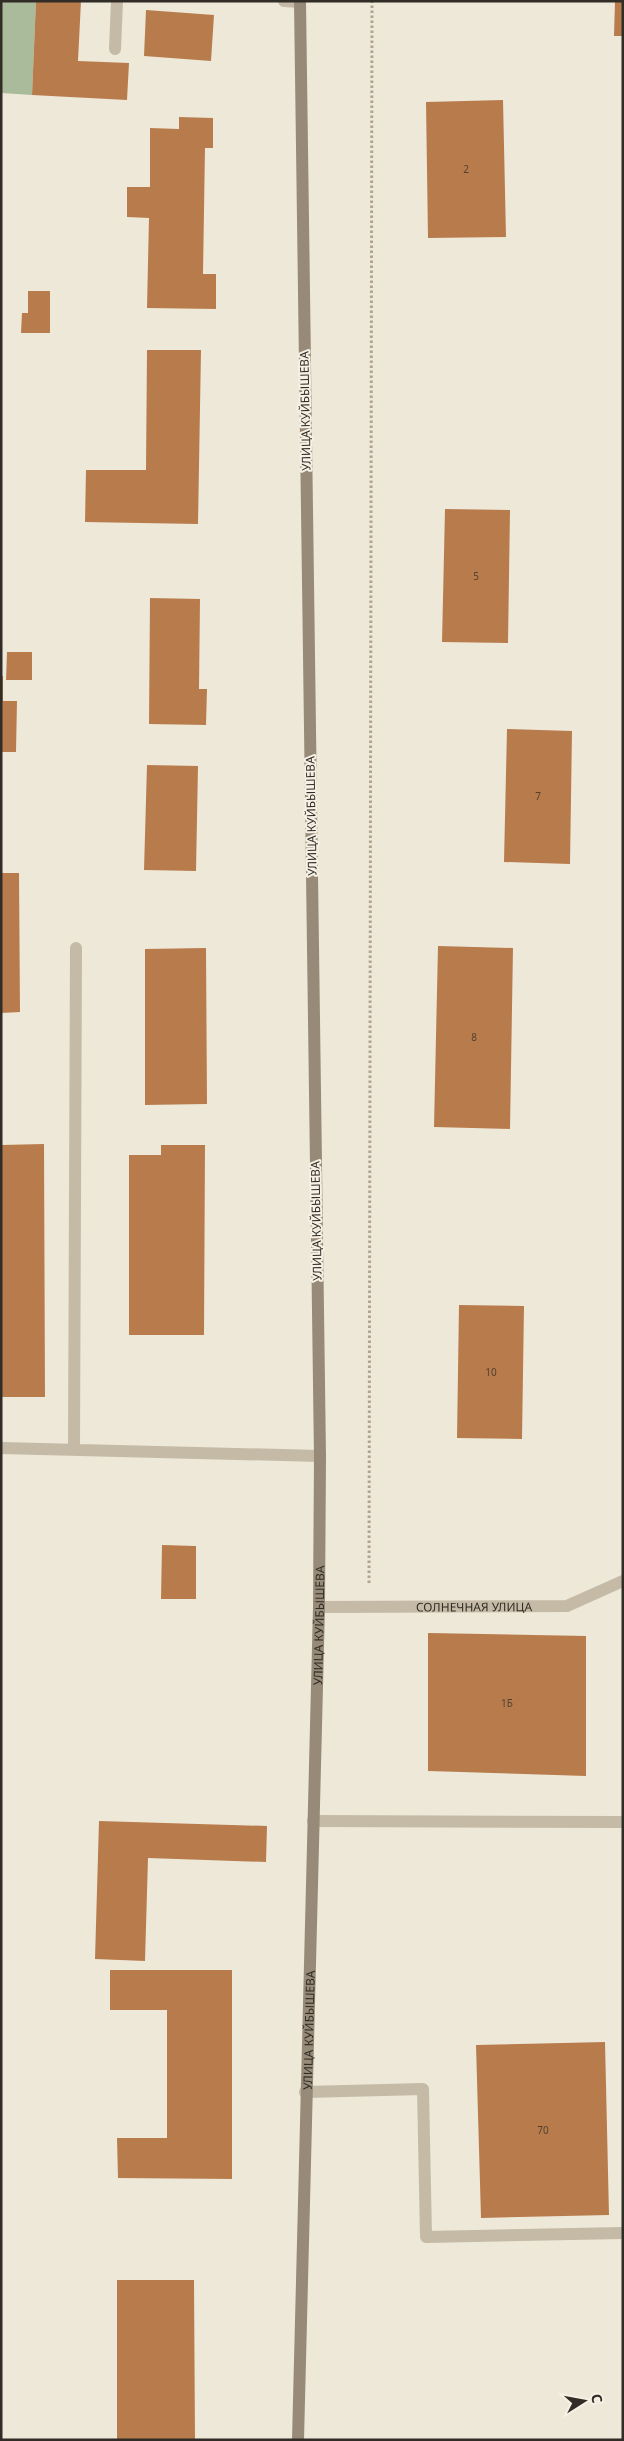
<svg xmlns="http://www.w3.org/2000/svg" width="624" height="2441" viewBox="0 0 624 2441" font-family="'Noto Sans',sans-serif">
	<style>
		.green { fill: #aabb9b }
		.building { fill: #b87c4c }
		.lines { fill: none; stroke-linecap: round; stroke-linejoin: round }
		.path { stroke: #b0a491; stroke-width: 3; stroke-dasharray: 2.5 2.5; stroke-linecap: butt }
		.lane { stroke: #c4baa6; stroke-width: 12 }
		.street { stroke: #c4baa6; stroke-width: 12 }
		.secondary { stroke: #978a78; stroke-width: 12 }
		.labels { text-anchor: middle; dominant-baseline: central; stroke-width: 4; stroke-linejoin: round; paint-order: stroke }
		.number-label { font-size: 10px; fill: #534030 }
		.street-label { font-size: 12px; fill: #312c26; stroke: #f6f1e4 }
	</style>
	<rect width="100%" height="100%" fill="#eee8d9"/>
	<!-- green -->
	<path class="green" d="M1,1h35l-4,94 -31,-2z"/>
	<!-- building -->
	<path class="building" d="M36,1h45l-3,60 51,2 -2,37 -95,-5z
		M615,1h8v35h-9z
		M146,10l68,5 -3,46 -67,-5z
		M503,100l3,137 -78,1 -2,-136z
		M179,117l34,1v30h-8l-2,126h13v35l-69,-1 2,-90 -22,-1v-30h23v-59l29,1z
		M28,291h22v42h-29l1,-20h6z
		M147,350h54l-3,174 -113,-2 1,-52h60z
		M445,509l65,1 -2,133 -66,-1z
		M150,598l50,1 -1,90h8l-1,36 -57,-1z
		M7,652h25v28h-26z
		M1,676h2v25h14l-1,51h-15z
		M507,729l65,2 -2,133 -66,-2z
		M147,765l51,1 -2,105 -52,-1z
		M1,873h18l1,139 -19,1z
		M438,946l75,2 -3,181 -76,-2z
		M206,948l1,156 -62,1v-156z
		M44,1144l1,253h-44v-252z
		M161,1145h44l-1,190h-75v-180h32z
		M459,1305l65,1 -2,133 -65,-1z
		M162,1545l34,1v53h-35z
		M428,1633l158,3v140l-158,-5z
		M99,1821l168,5 -1,36 -118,-4 -3,103 -50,-2z
		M110,1970h122v209l-114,-1 -1,-40h50v-128h-57z
		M605,2042l4,173 -128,3 -5,-173z
		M117,2280h77l1,160h-78z"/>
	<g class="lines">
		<!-- path -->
		<path class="path" d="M369,1583l3,-1582"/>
		<!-- lane -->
		<path class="lane" d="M284,1l16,1
			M115,49l2,-48
			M1,1448l319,8
			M74,1449l2,-501
			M305,2092l118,-3 3,148 197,-4"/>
		<!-- street -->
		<g class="street">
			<path id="s1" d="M319,1607l248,-1 56,-25"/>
			<path d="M313,1821l310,1"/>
		</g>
		<!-- secondary -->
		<path class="secondary" id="s2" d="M298,2440l21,-833 1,-151 -20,-1455"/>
	</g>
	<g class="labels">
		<!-- number labels -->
		<g class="number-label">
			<text x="466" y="169">2</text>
			<text x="476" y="576">5</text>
			<text x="538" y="796">7</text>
			<text x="474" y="1037">8</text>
			<text x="491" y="1372">10</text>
			<text x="507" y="1703">1Б</text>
			<text x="543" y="2130">70</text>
		</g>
		<!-- street labels -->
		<g class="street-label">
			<text transform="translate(305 411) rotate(-91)">УЛИЦА КУЙБЫШЕВА</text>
			<text transform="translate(311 816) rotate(-91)">УЛИЦА КУЙБЫШЕВА</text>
			<text transform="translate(316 1221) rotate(-91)">УЛИЦА КУЙБЫШЕВА</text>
			<text stroke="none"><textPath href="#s1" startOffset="155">СОЛНЕЧНАЯ УЛИЦА</textPath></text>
			<text stroke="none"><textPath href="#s2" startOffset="815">УЛИЦА КУЙБЫШЕВА</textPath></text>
			<text stroke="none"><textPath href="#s2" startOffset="410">УЛИЦА КУЙБЫШЕВА</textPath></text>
		</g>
	</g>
	<!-- border -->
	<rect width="624" height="2441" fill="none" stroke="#312c26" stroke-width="5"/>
	<!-- north arrow -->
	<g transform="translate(584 2401) rotate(79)" stroke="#f6f1e4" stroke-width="4" paint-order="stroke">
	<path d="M0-4L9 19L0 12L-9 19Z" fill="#312c26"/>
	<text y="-8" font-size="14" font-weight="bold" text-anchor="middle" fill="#312c26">С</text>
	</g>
</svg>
